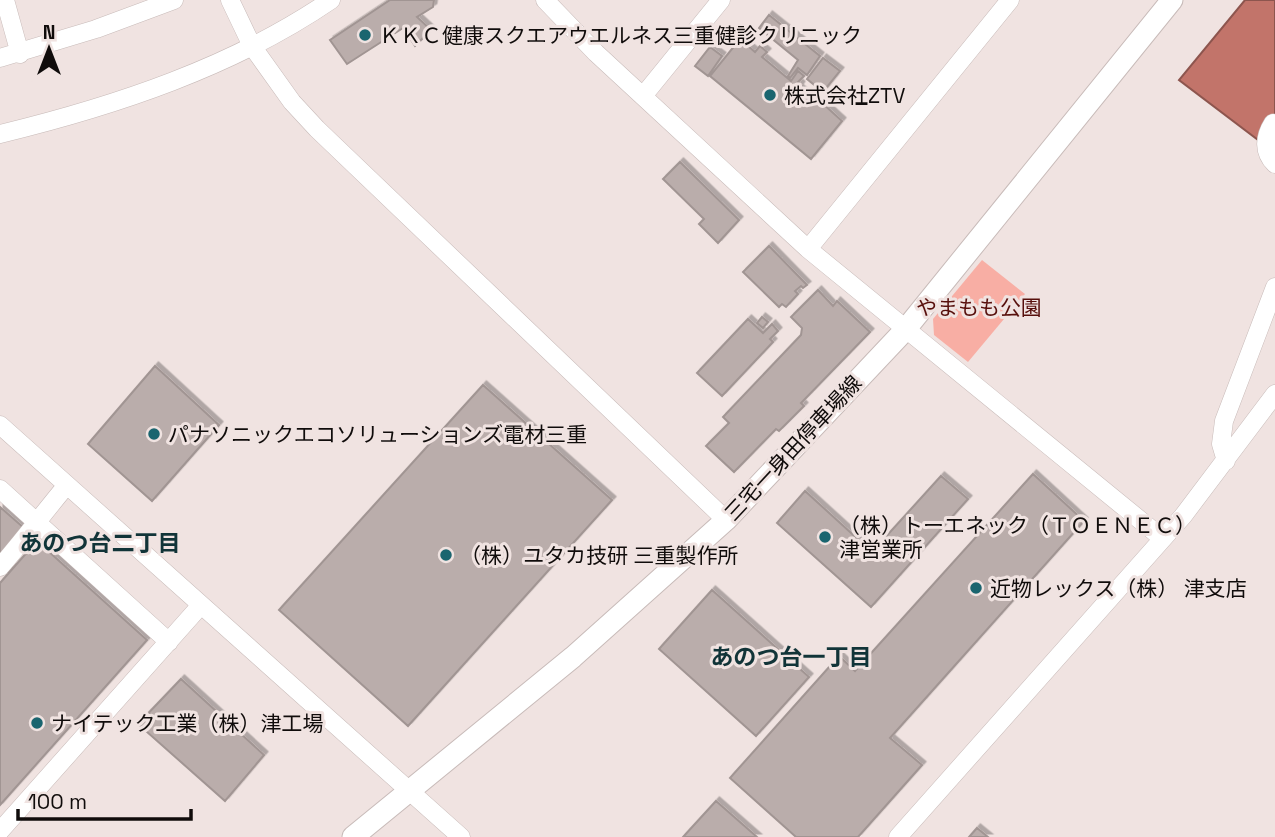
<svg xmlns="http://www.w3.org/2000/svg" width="1275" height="837" viewBox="0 0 1275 837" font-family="'Space Grotesk','Noto Sans JP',sans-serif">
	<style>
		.green { fill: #f8aea4 }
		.water { fill: #c2746a; stroke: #8d554e; stroke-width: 2 }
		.building { fill: #baadab; stroke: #a19593; stroke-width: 2; filter: url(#shadow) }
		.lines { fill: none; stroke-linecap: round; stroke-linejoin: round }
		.minor-casing { stroke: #c8bbb9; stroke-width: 19 }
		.major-casing { stroke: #c8bbb9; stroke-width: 23 }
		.minor { stroke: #fff; stroke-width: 18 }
		.major { stroke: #fff; stroke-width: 21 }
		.poi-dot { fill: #1a656f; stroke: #f0e3e1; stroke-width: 2.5 }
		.labels { text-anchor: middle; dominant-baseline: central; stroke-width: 6; stroke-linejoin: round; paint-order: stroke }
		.poi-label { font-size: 21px; fill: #100c0b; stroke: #f0e3e1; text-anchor: start }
		.park-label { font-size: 21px; fill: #570f0c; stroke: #f0e3e1 }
		.street-label { font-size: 21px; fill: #100c0b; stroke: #f0e3e1 }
		.neighbourhood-label { font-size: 23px; font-weight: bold; fill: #113438; stroke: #f0e3e1 }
	</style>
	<defs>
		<filter id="shadow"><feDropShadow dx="3.5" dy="-3.5" stdDeviation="0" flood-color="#0004"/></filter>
	</defs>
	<rect width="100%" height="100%" fill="#f0e3e1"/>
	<!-- green -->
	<path class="green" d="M982,260l43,34 -57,68 -34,-27 -1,-16z"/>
	<!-- water -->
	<path class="water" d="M1245,0h30v130l-9,16 -87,-66z"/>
	<!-- building -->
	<path class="building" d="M390,0h44l-1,7 -16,10 14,13 -16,16 -12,-18 -56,36 -17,-24z
		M769,15l51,41 -13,19 -9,-7 -8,10 -2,-2 10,-16 -39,-32z
		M740,39l15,13 5,-6 7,6 -5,5 29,24 7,-10 6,5 -6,6 3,3 -2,3 20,16 2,-2 21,19 -31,38 -101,-83z
		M710,47l12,9 -14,20 -13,-10z
		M823,58l17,13 -17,21 -16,-13z
		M680,162l59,58 -21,23 -19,-19 5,-5 -41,-40z
		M769,246l38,39 -4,3 -2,-2 -6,5 3,3 -12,13 -4,-3 -3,3 -36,-35z
		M818,290l15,16 4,-5 33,31 -69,71 3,3 -25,25 -3,-2 -42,43 -28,-26 23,-23 -6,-6 78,-82 1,-7 -11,-11z
		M762,317l6,5 -5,6 -6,-5z
		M748,319l15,14 9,-9 6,7 -8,8 3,3 -51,54 -25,-23z
		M155,366l64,59 -67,76 -64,-57z
		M483,385l129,115 -204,226 -129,-116z
		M1033,474l51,47 -194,217 32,27 -64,72h-62l-66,-59 109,-122 16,15z
		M941,476l27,23 -97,108 -94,-84 28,-32 67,61z
		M0,507l24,21 -24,29 13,11 -5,5 -8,-7z
		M37,541l110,99 -147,165v-222z
		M712,590l97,87 -53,59 -97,-87z
		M181,679l83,76 -39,46 -87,-77z
		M716,801l41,36h-74z
		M977,828l11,9h-19z"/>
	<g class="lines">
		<defs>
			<path id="minor" d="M5,0l15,54
				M230,0l22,46 40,56 25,27 409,391
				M545,0l51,53 212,196 202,-249
				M0,58l96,-29 78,-29
				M643,96l78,-96
				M1273,123c-9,14 -10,29 2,41
				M0,134c115,-28 233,-67 331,-134
				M808,249l354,289
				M0,425l461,412
				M1226,461l-5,-17 3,-23 51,-134
				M0,489l169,153
				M0,567c24,-27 44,-55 67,-82
				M0,831l201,-226
				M898,837l285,-321 92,-122"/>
			<path id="major" d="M353,837l220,-180 153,-137 179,-190 267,-330"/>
		</defs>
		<!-- minor casing -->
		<use href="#minor" class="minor-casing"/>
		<!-- major casing -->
		<use href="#major" class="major-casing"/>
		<!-- minor -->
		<use href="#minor" class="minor"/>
		<!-- major -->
		<use href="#major" class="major"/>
	</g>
	<!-- markers -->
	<g class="poi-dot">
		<circle cx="365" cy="35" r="7"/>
		<circle cx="770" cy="95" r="7"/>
		<circle cx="154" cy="434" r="7"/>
		<circle cx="825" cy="537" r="7"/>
		<circle cx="446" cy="555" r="7"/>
		<circle cx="976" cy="588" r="7"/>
		<circle cx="37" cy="723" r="7"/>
	</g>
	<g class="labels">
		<!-- poi labels -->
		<g class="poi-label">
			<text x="379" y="35">ＫＫＣ健康スクエアウエルネス三重健診クリニック</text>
			<text x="784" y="95">株式会社ZTV</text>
			<text x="168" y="434">パナソニックエコソリューションズ電材三重</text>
			<text x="839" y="525">（株）トーエネック（ＴＯＥＮＥＣ）<tspan x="839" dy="24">津営業所</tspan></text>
			<text x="460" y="555">（株）ユタカ技研 三重製作所</text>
			<text x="990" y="588">近物レックス（株） 津支店</text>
			<text x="51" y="723">ナイテック工業（株）津工場</text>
		</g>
		<!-- park labels -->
		<g class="park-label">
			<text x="979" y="307">やまもも公園</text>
		</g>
		<!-- street labels -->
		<g class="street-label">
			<text transform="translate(793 448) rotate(-47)">三宅一身田停車場線</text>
		</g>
		<!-- neighbourhood labels -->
		<g class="neighbourhood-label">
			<text x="100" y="543">あのつ台二丁目</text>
			<text x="791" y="657">あのつ台一丁目</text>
		</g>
	</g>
	<!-- north arrow -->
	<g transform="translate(49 49)" stroke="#f0e3e1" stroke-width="5" paint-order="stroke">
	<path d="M0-5L12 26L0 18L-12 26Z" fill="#100c0b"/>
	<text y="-10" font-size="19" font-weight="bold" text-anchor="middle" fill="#100c0b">N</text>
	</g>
	<!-- scale -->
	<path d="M18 809v10h173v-10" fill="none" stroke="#100c0b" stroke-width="3.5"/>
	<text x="28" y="809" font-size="21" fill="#100c0b" stroke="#f0e3e1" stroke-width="5" paint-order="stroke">100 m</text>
</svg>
